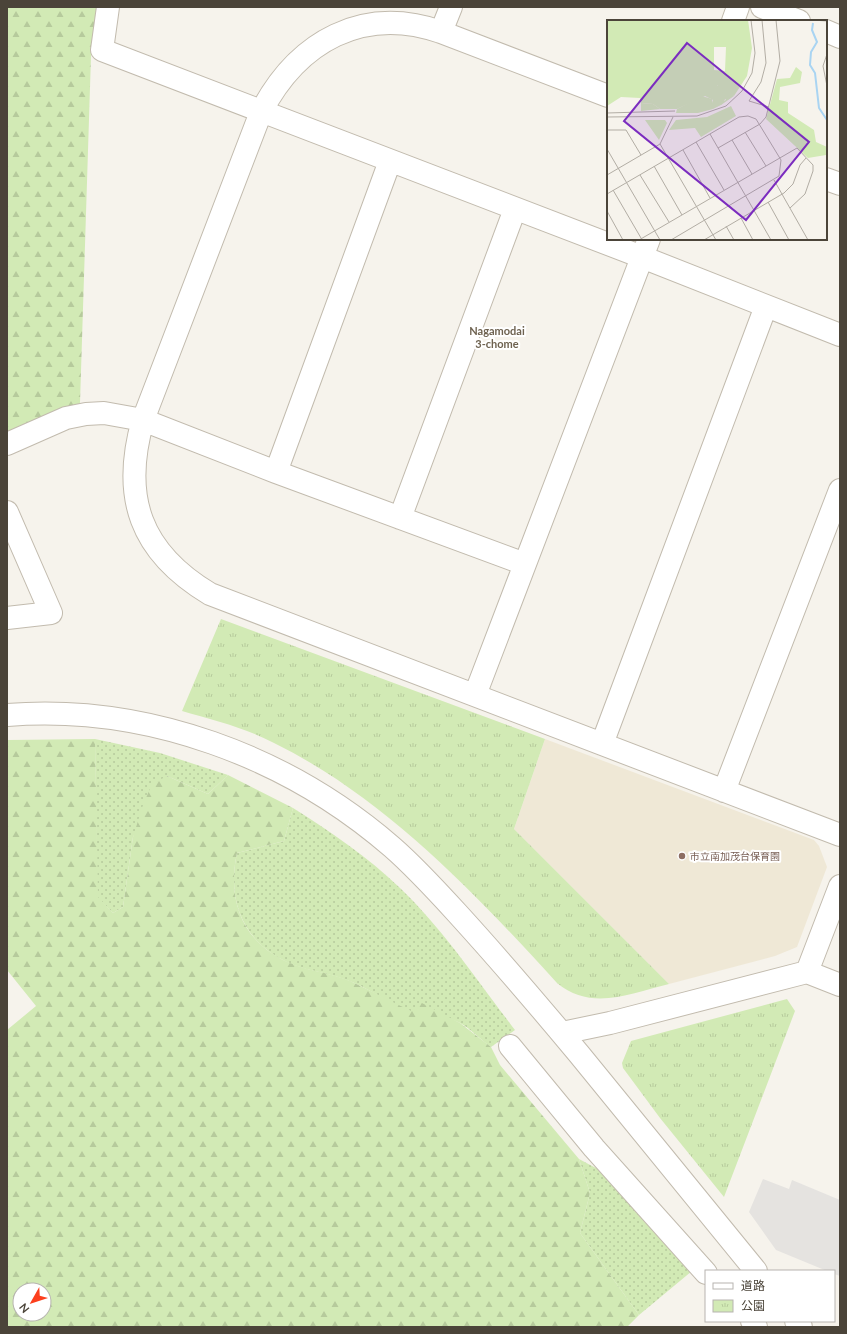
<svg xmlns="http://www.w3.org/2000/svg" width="847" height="1334" viewBox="0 0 847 1334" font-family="Lato,'Noto Sans JP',sans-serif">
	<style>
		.education { fill: #efe8d6 }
		.grass { fill: url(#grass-dots) }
		.forest { fill: url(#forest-firs); fill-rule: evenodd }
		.park { fill: url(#park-tufts) }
		.parking { fill: #e5e3e0 }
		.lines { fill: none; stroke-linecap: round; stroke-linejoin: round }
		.minor-casing { stroke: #c2bbae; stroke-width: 24 }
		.minor { stroke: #fff; stroke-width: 22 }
		.education-dot { fill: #8d6e63; stroke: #fff; stroke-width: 1.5 }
		.labels { text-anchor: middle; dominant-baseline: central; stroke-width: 4; stroke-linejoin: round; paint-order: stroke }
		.education-label { font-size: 10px; fill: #785e54; stroke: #fff; text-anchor: start }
		.neighbourhood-label { font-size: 11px; font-weight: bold; fill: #6e6250; stroke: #fff }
		.inset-river { fill: none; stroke: #a9d4f2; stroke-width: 2 }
		.inset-road { fill: none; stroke: #b2ada4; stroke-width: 1 }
		.view { fill: #7b2cbf; fill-opacity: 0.15; stroke: #7b2cbf; stroke-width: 2 }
		.inset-edge { fill: none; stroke: #4b4439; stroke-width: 2 }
	</style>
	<defs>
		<pattern id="grass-dots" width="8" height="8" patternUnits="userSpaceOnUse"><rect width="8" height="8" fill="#d2eab5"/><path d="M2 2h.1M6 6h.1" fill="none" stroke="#b6ca9c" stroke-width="1.8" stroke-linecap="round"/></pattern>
		<pattern id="forest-firs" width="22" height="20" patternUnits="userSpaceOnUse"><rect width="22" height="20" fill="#d2eab5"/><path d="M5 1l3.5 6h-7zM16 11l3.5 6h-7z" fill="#b6ca9c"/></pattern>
		<pattern id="park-tufts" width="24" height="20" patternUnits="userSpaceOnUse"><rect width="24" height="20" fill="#d2eab5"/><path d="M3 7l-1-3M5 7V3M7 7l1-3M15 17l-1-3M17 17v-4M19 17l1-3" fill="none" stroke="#b6ca9c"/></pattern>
	</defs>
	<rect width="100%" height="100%" fill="#f6f3ec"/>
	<!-- education -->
	<path class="education" d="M545,739l269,101 5,6 8,21 -30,80 -22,9 -106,28 -155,-155z"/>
	<!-- grass -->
	<path class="grass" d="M95,739l65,14 68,22 -20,19 -41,-18 -34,61 -10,70 -10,6 -16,-16z
		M293,808c38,24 75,49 107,80 43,41 79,95 115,142l-24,17c-10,-7 -20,-18 -31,-24 -15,-8 -35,-6 -50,-12 -23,-9 -43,-24 -66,-32 -16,-6 -34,-8 -50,-14 -49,-19 -68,-62 -57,-112l47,-12z
		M579,1159l30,16 83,96 -53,44 -59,-82 10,-40z"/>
	<!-- forest -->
	<path class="forest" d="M7,7h91l-7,49 -11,347 -3,4 -70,30z
		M95,739l3,158 15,16 10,-6 10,-70 10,-32 9,-21 15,-8 41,18 20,-19 65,33 -9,33 -47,12c-11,50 8,94 58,112 16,6 34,8 50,14 22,9 44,22 66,32l9,-9 40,21 31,24 9,18 79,94 11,34 -10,40 59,82 -12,12h-620v-297l29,-24 -29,-36v-230zM20,1290h24v24h-24z"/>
	<!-- park -->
	<path class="park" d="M221,619l324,120 -31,90 155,155c-38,9 -77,28 -112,-1 -81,-89 -173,-186 -283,-240 -28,-15 -61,-23 -92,-32z
		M787,999l8,12 -71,186 -64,-79 -37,-50 -1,-5 9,-22z"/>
	<!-- parking -->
	<path class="parking" d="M763,1179l26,10 3,-9 48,20v76l-6,-2v-3h-7l-51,-21 -27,-38z"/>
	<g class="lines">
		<defs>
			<path id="minor" d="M108,7l-6,43 540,207 198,78
				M762,7l37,14
				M733,21l5,-14
				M826,31l14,6
				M441,32l10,-25
				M608,96l-167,-64c-78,-27 -143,9 -180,80l-118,308c-22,77 -3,132 67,174l630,241
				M826,179l14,5
				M7,444l59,-26 20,-4 18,-1 39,7 133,52 249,92
				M276,472l114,-311
				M7,512l44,101 -44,5
				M400,518l115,-309
				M475,695l174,-456
				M7,715c139,-11 280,41 385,132 23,20 44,43 65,66 42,46 82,93 122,141 59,72 118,144 177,217
				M602,744l164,-438
				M724,791l116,-301
				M807,972l33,-86
				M562,1033l48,-10 197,-51 33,13
				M510,1046l84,102 112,125
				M752,1321l4,6
				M796,1321l5,6"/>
		</defs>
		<!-- minor casing -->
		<use href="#minor" class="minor-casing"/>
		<!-- minor -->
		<use href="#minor" class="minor"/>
	</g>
	<!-- markers -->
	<circle class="education-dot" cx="682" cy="856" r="4"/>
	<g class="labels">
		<!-- education labels -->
		<g class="education-label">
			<text x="690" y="856">市立南加茂台保育園</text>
		</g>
		<!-- neighbourhood labels -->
		<g class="neighbourhood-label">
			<text x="497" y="330">Nagamodai<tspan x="497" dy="13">3-chome</tspan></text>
		</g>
	</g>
	<!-- overview -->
	<g transform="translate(607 20)">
		<rect width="220" height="220" fill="#f6f3ec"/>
		<path d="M113,64l14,12 -13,9v-3l5,-2 -9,-14zM95,76l10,3 1,10 -15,4h-22l1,-4zM34,83l12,1 7,5 -19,2z" fill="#d2eab5"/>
		<path d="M0,0h141l4,28 -5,28 -13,20 -17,-11 9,13 -5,7 -8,4 -2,-3 2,-6 -8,-4 -28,13h-17l-7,-5 -12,-1 -1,-5 -19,-1 -14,9zM107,27h12l-1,24 -11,-1zM189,47l6,5 -2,11 -20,4 -1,13 9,2v11l26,17 2,12 11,5 -1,8 -18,3 -42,-39 11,-40 13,-1z" fill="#d2eab5" fill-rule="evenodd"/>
		<path d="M124,86l5,10 -35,21 -6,-9 -26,2 7,-10 31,-3zM38,100h20l2,3 -8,17z" fill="#d2eab5"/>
		<path class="inset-river" d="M206,3l-1,7 5,12 -6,10 -1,13 5,8 4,35 8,12"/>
		<path class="inset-road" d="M155,0l4,43 -5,19 -12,19 20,6M205,0l15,1M220,34l-4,12 4,20M0,93l68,-2M0,97l90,-1 29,-10 16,-15 10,-18 3,-20 -4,-33M0,110h19l15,25M138,112l21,34M103,114l61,106M125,120l20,34M89,122l28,48M53,124l56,96M111,128l42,-24 6,-7 14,-56 -4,-41M0,129l53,91M76,130l27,48M47,146l28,49M0,155l53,-31 13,-27M33,155l29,47M167,160l34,60M6,170l28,48M0,174l132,-77 9,-1 8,3 25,41 -2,16 -108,64M161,182l21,38M0,191l16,29M134,198l12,22M119,206l8,14M32,220l158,-92 16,17v6l-8,23 -15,14M97,220l80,-47 9,-9 7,-19 6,-7"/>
		<path class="view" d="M80,23l122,99 -63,78 -122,-99z"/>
		<rect width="220" height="220" class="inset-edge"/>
	</g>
	<!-- border -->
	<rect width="847" height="1334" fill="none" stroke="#4b4439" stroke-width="16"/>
	<!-- legend -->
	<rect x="705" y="1270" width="130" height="52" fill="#ffffff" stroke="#b7b4b0"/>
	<rect x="713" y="1283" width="20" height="6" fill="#ffffff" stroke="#b7b4b0"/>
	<text x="741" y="1290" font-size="12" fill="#4b4439">道路</text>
	<rect x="713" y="1300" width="20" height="12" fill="url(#park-tufts)" stroke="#b7b4b0"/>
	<text x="741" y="1310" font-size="12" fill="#4b4439">公園</text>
	<!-- north arrow -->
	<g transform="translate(32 1302) rotate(231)"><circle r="19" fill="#ffffff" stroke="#b7b4b0"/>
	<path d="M0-3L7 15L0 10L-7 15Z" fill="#fc3f1d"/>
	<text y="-6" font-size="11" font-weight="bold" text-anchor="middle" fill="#4b4439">N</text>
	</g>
</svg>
